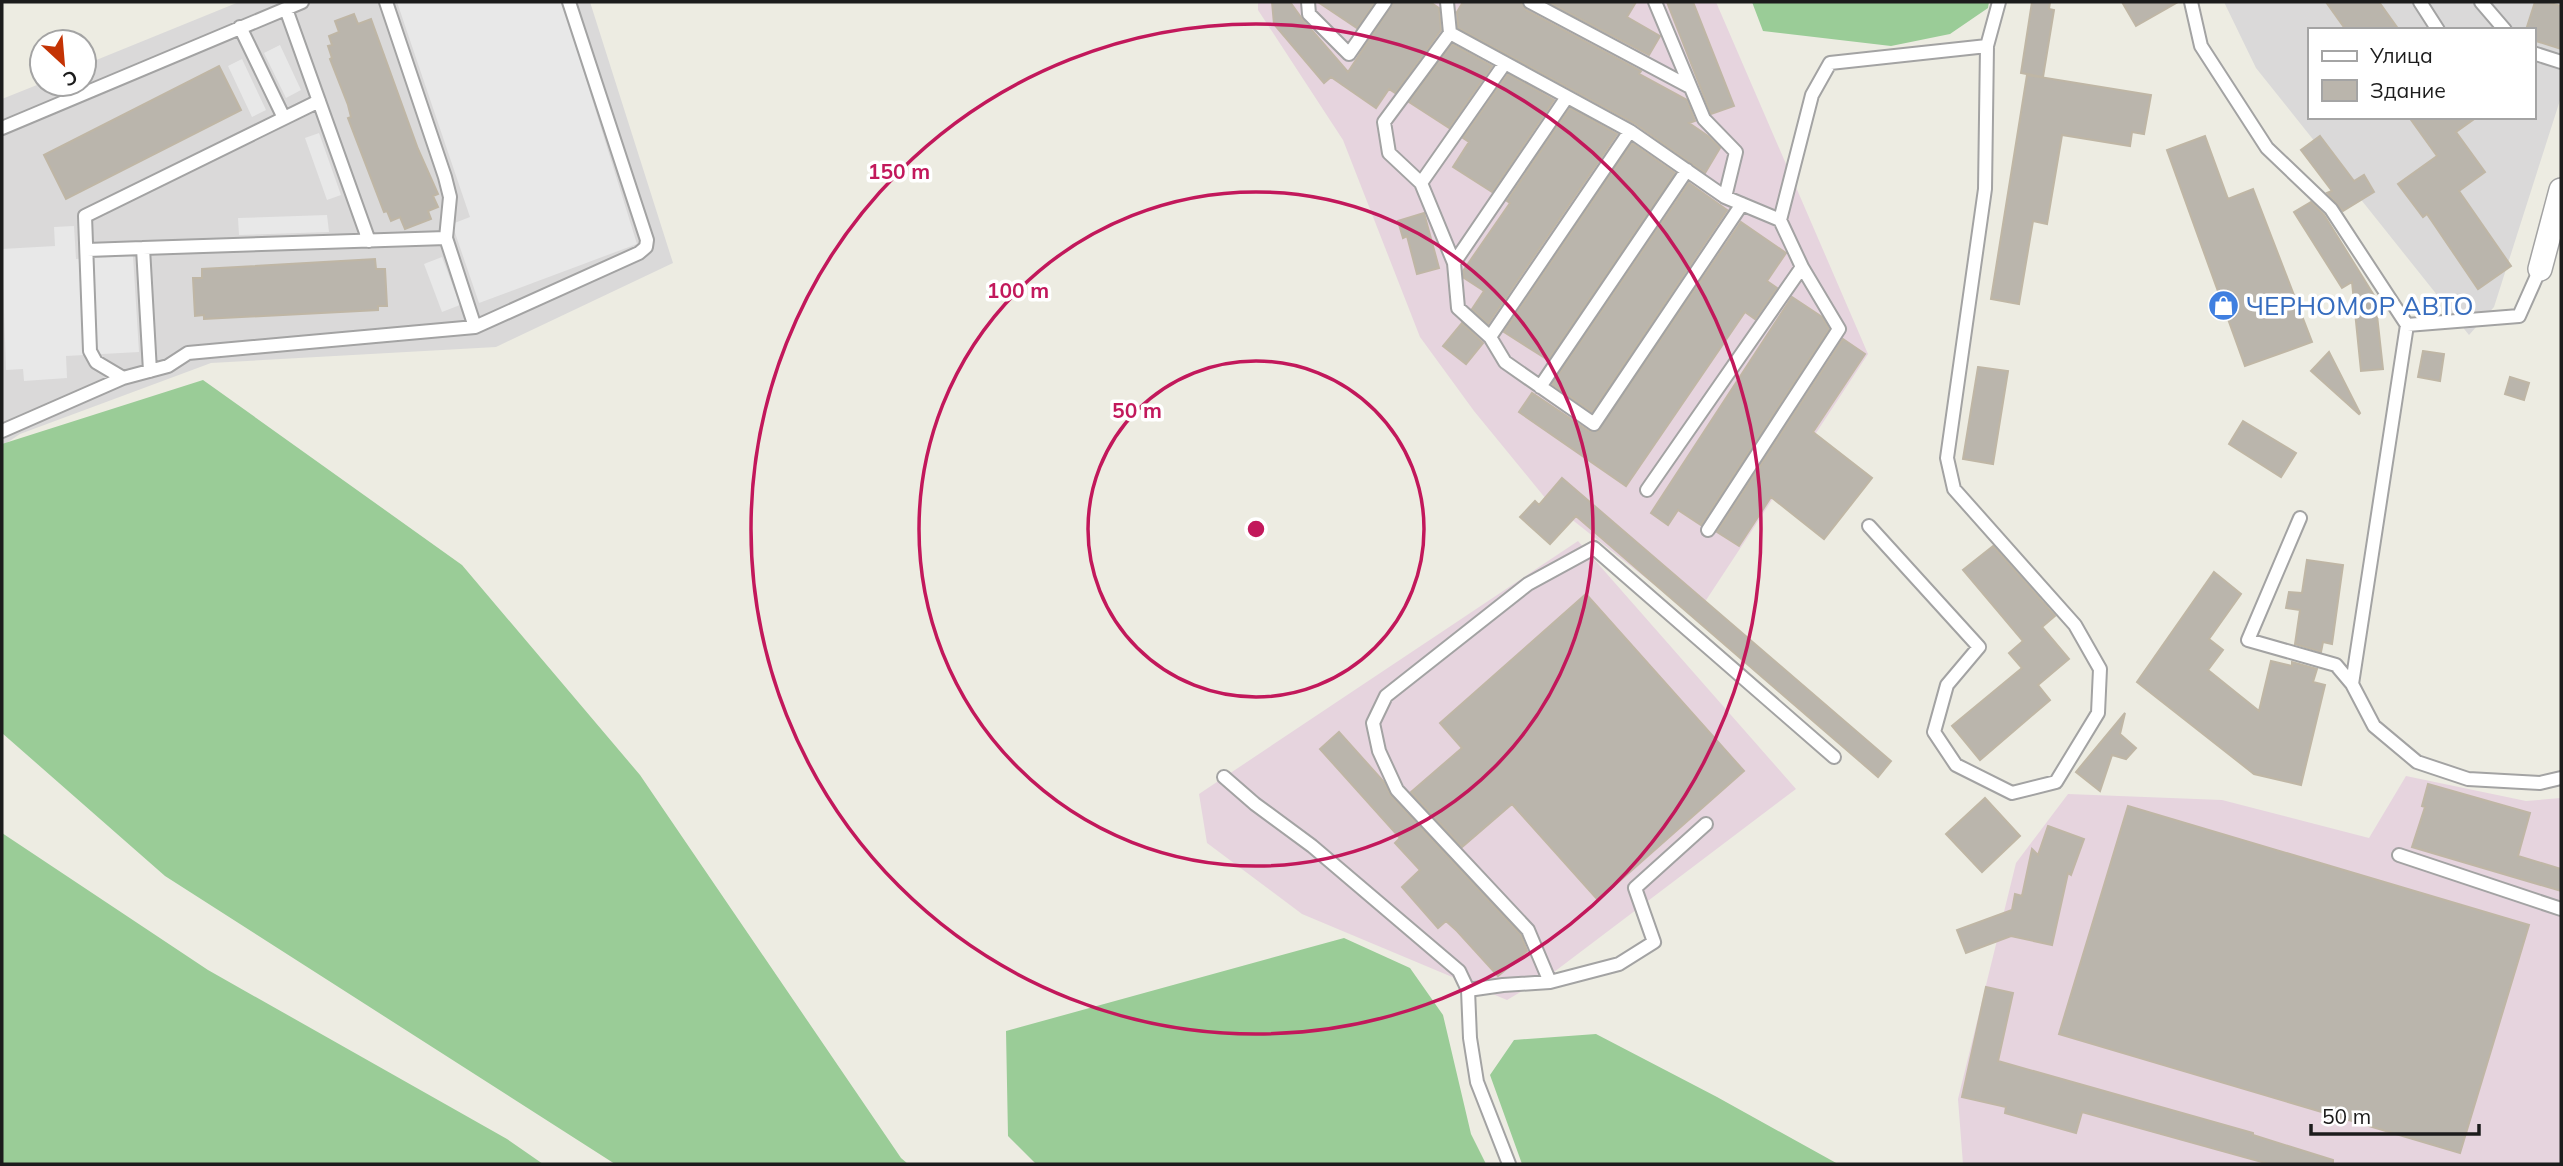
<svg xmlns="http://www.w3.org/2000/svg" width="2563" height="1166" viewBox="0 0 2563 1166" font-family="Mulish,sans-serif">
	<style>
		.residential { fill: #dad9d9; fill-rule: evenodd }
		.industrial { fill: #e6d4de }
		.forest { fill: #9acc97 }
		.parking { fill: #e8e8e8 }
		.building { fill: #bab5ac; stroke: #bfb6a5; stroke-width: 2 }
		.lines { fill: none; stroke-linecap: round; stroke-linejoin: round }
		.service-casing { stroke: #a3a3a3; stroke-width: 16 }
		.minor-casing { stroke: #a3a3a3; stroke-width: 26 }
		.service { stroke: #fff; stroke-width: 12 }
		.minor { stroke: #fff; stroke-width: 23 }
		.ring { fill: none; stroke: #c2185b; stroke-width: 3.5 }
		.labels { text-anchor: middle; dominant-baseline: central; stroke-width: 7; stroke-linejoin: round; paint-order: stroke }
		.shop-label { font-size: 26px; fill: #366cbe; stroke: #fff; text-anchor: start }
		.centre { fill: #c2185b; stroke: #fff; stroke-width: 3.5 }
		.ring-label { font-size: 21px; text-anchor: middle; font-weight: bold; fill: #c2185b; stroke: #fff; stroke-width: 7; stroke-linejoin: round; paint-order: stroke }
	</style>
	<rect width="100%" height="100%" fill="#edece2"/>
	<!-- residential -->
	<path class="residential" d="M239,2h351l83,261 -177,84 -285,16 -191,71 -18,12v-347l40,-16 42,1v-19z
		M2224,2h337v95l-67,210 -25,28 -213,-267zM2309,30h224v87h-224z"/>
	<!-- industrial -->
	<path class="industrial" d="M1258,2h458l152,352 -173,263 -149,-118 -72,-88 -54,-74 -77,-197 -85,-130z
		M1578,541l218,248 -242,183 -47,28 -205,-86 -95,-71 -8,-49z
		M2406,776l120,25 35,-3v366h-598l-5,-65 58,-236 52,-69 154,6 147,38z"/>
	<!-- forest -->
	<path class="forest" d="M1752,2h237l-1,6 -38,26 -59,12 -128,-15z
		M203,380l259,185 178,210 261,383 7,6h-293l-450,-288 -163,-143v-289z
		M2,833l206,137 299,169 36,25h-541z
		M1344,938l66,30 33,47 28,119 15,30h-450l-28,-28 -2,-105z
		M1596,1034l121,63 121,67h-316l-32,-89 24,-35z"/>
	<!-- parking -->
	<path class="parking" d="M397,2h165l75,242 -158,59 -27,-79 18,-7z
		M280,45l21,45 -15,8 -22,-45z
		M242,59l24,51 -14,7 -24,-51z
		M319,133l22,62 -14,5 -22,-62z
		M327,215l2,17 -90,3 -1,-17z
		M74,226l2,33 57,-3 6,96 -73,4 1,22 -43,3 -1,-12 -17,1 -4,-121 53,-3 -1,-19z
		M442,257l18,48 -18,7 -18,-48z"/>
	<!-- building -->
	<path class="building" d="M1272,2h18l13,18 45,52 46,-70h36l9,6 2,22 -46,63 -6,-4 -13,19 -45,-31 -7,6 -50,-59z
		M1318,2h57l-18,26z
		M1463,2h58l5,8 115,61 -2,3 48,26 8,21 -6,2 19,13 12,12 -15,25 -71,-50 -176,-95 -1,-16z
		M1548,2h88l-9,15 33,19 -11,19z
		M1667,2h26l41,104 -23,8z
		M2032,2h18l-1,7 5,1 -11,67 -22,-4z
		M2122,2h56l-42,24z
		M2326,2h53l20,28h-53z
		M2535,2h12l14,4v43l-28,-9v-10h-7z
		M354,14l4,10 13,-5 47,130 20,45 -5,2 5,11 -10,4 3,8 -26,10 -5,-12 -9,4 -4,-10 -3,1 -36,-94 3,-1 -3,-12 -18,-46 2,-1 -4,-12 4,-1 -3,-9 10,-4 -4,-11z
		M1452,44l40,22 -43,62 -40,-26z
		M219,66l22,44 -175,89 -22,-44z
		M1508,74l46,26 -62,92 -39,-25 16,-25 -6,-4z
		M2027,75l124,20 -7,39 -12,-2 -2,14 -68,-11 -15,89 -14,-3 -14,83 -28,-5z
		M1570,108l47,26 -129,190 -16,-15 12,-18 -20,-13 -1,-7 47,-68 -3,-2z
		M2409,117h68l-21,15 29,40 -26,19 52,75 -33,23 -51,-75 -4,3 -25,-33 39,-28z
		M2205,136l23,63 25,-10 59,153 -67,24 -78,-216z
		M2320,136l34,45 10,-6 10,17 -31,19 -16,-18 5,-2 -31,-41z
		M1632,143l43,30 -127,187 -44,-28z
		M1689,183l38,27 -135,202 -40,-28z
		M2311,202l13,13 51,82 8,72 -22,2 -9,-89 -10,6 -48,-76z
		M1424,213l15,55 -22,6 -10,-38 -4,2 -5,-17z
		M1741,222l45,31 -19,28 10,7 -22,31 -10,-7 -119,174 -107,-74 13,-19 57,38h9z
		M375,259l1,10h9l2,37h-9v4l-174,9v-4l-9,1 -2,-38h9v-9z
		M1792,297l30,20 7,12 -128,196 -23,-15 -10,15 -17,-12z
		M1462,323l21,20 -17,21 -23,-18z
		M1843,339l22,15 -52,78 59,46 -48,61 -53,-42 -32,49 -22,-14z
		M2423,351l21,3 -4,27 -22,-4z
		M2329,352l31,61 -1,1 -48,-43z
		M1978,367l30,4 -15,93 -30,-5z
		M2510,377l19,6 -5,17 -19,-6z
		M2243,421l53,32 -15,24 -52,-33z
		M1562,478l329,283 -13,16 -302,-261 -26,28 -30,-27 15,-16 4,4z
		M1993,546l62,70 -13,11 27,32 -31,26 12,15 -70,60 -28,-34 70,-58 -13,-15 14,-12 -60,-71z
		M2307,560l36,5 -11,79 -9,-2 -2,10 -26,-8 5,-34 -14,-2 3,-16 13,1z
		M2214,572l27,22 -32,45 14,11 -15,20 51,41 12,-50 21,5v-4l25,7 -4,13 12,3 -24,100 -47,-11 -117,-92z
		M1586,594l158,177 -146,129 -86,-96 -50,43 -51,-55 51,-44 -22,-25z
		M2125,713l-5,21 16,14 -10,11 -14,-4 -12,36 -24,-19z
		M1339,732l45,50 7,14 130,139 6,16 -29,25 -41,-45 -11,-10 -8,7 -36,-41 18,-17 -25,-27 5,-5 -80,-89z
		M2428,784l102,29 -12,43 43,13v22l-149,-44 13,-40 -3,-1z
		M1985,798l35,38 -38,36 -36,-38z
		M2128,806l401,119 -69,228 -401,-119z
		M2048,826l36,13 -13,36 -3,-2 -16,72 -41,-9 -45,17 -9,-23 55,-20 3,-16 7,2 10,-47 6,6z
		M1986,987l27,6 -15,68 255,72v2l80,25v4h-64l-187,-52 -6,21 -71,-20 1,-6 -44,-10z"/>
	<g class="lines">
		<defs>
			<path id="service" d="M386,2l59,175 5,20 -4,41 29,89
				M1308,2l1,12 40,40 36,-52
				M1447,2l3,31 180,98 95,66 55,23 22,47 -155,223
				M1530,2l158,84
				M1655,2l49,117 32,33 -11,45
				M2191,2l10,44 66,102 64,61 76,116 -55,359
				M2420,2l18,28
				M2481,2l24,28
				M286,9l83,232
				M240,27l44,91
				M1450,33l-66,89 5,31 32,30 33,80
				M2533,53l28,9
				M1567,97l-113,166 4,45 32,29 15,25 89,62 148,-220
				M2,128l300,-126
				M1421,183l84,-120
				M1780,220l32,-125 18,-32 157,-17 12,-44
				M87,250l56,-2
				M2407,325l112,-9 21,-47
				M1490,337l140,-206
				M150,371l-7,-123 303,-10
				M123,378l-27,-16 -6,-11 -5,-135 234,-115
				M1540,387l147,-217
				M2,431l121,-53 45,-12 20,-13 287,-26 164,-74 7,-6 1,-7 -78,-238
				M2300,518l-52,122 88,25 16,19 22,42 43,36 51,17 72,4 21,-5
				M1869,526l110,121 -32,38 -13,47 22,33 56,28 44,-11 42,-69 2,-44 -25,-44 -121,-136 -7,-31 38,-269 2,-143
				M1708,530l131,-201 -37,-62
				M1224,777l31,27 57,42 147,125 9,19 2,48 7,44 32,82
				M1706,824l-71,64 19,54 -35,22 -69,18 -22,-52 -131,-140 -18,-39 -6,-28 13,-27 142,-112 66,-36 240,209
				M2399,855l162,54
				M1468,990l35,-5 47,-3"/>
			<path id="minor" d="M2540,269l21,-79"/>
		</defs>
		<!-- service casing -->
		<use href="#service" class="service-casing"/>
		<!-- minor casing -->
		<use href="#minor" class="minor-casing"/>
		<!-- service -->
		<use href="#service" class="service"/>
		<!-- minor -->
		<use href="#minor" class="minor"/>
	</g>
	<!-- distance rings -->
	<g class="ring">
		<circle cx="1256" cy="529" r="168"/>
		<circle cx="1256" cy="529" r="337"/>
		<circle cx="1256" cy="529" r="505"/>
	</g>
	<!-- icons -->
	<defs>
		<symbol id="shop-disc" viewBox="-11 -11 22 22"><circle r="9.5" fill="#3f7fe0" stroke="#fff"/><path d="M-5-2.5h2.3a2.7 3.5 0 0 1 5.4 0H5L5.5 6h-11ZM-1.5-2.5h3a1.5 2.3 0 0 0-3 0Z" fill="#fff"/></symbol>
	</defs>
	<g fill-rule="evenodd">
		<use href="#shop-disc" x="2206" y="288" width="35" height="35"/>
	</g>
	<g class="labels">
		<!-- shop labels -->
		<g class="shop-label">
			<text x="2246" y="305">ЧЕРНОМОР АВТО</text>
		</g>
	</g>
	<circle cx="1256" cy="529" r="10" class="centre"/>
	<g class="ring-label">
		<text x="899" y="179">150 m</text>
		<text x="1018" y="298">100 m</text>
		<text x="1137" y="418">50 m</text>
	</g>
	<!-- border -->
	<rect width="2563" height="1166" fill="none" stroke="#1c1c1c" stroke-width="7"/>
	<!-- legend -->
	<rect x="2308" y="28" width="228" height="91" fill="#ffffff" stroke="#a4a4a4" stroke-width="2"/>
	<rect x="2322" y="51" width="35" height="10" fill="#ffffff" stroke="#a4a4a4" stroke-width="2"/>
	<text x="2370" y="63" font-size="21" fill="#1c1c1c">Улица</text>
	<rect x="2322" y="80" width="35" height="21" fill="#bab5ac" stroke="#a4a4a4" stroke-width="2"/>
	<text x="2370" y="98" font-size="21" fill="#1c1c1c">Здание</text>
	<!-- north arrow -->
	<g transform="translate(63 63) rotate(154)"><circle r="33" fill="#ffffff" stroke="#a4a4a4" stroke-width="2"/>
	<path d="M0-5L12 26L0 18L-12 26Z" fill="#c43304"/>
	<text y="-10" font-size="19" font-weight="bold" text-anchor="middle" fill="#1c1c1c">С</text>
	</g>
	<!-- scale -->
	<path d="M2311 1124v10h168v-10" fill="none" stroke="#1c1c1c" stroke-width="3.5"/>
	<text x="2322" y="1124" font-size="21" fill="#1c1c1c" stroke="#ffffff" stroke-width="5" paint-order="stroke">50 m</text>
</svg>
